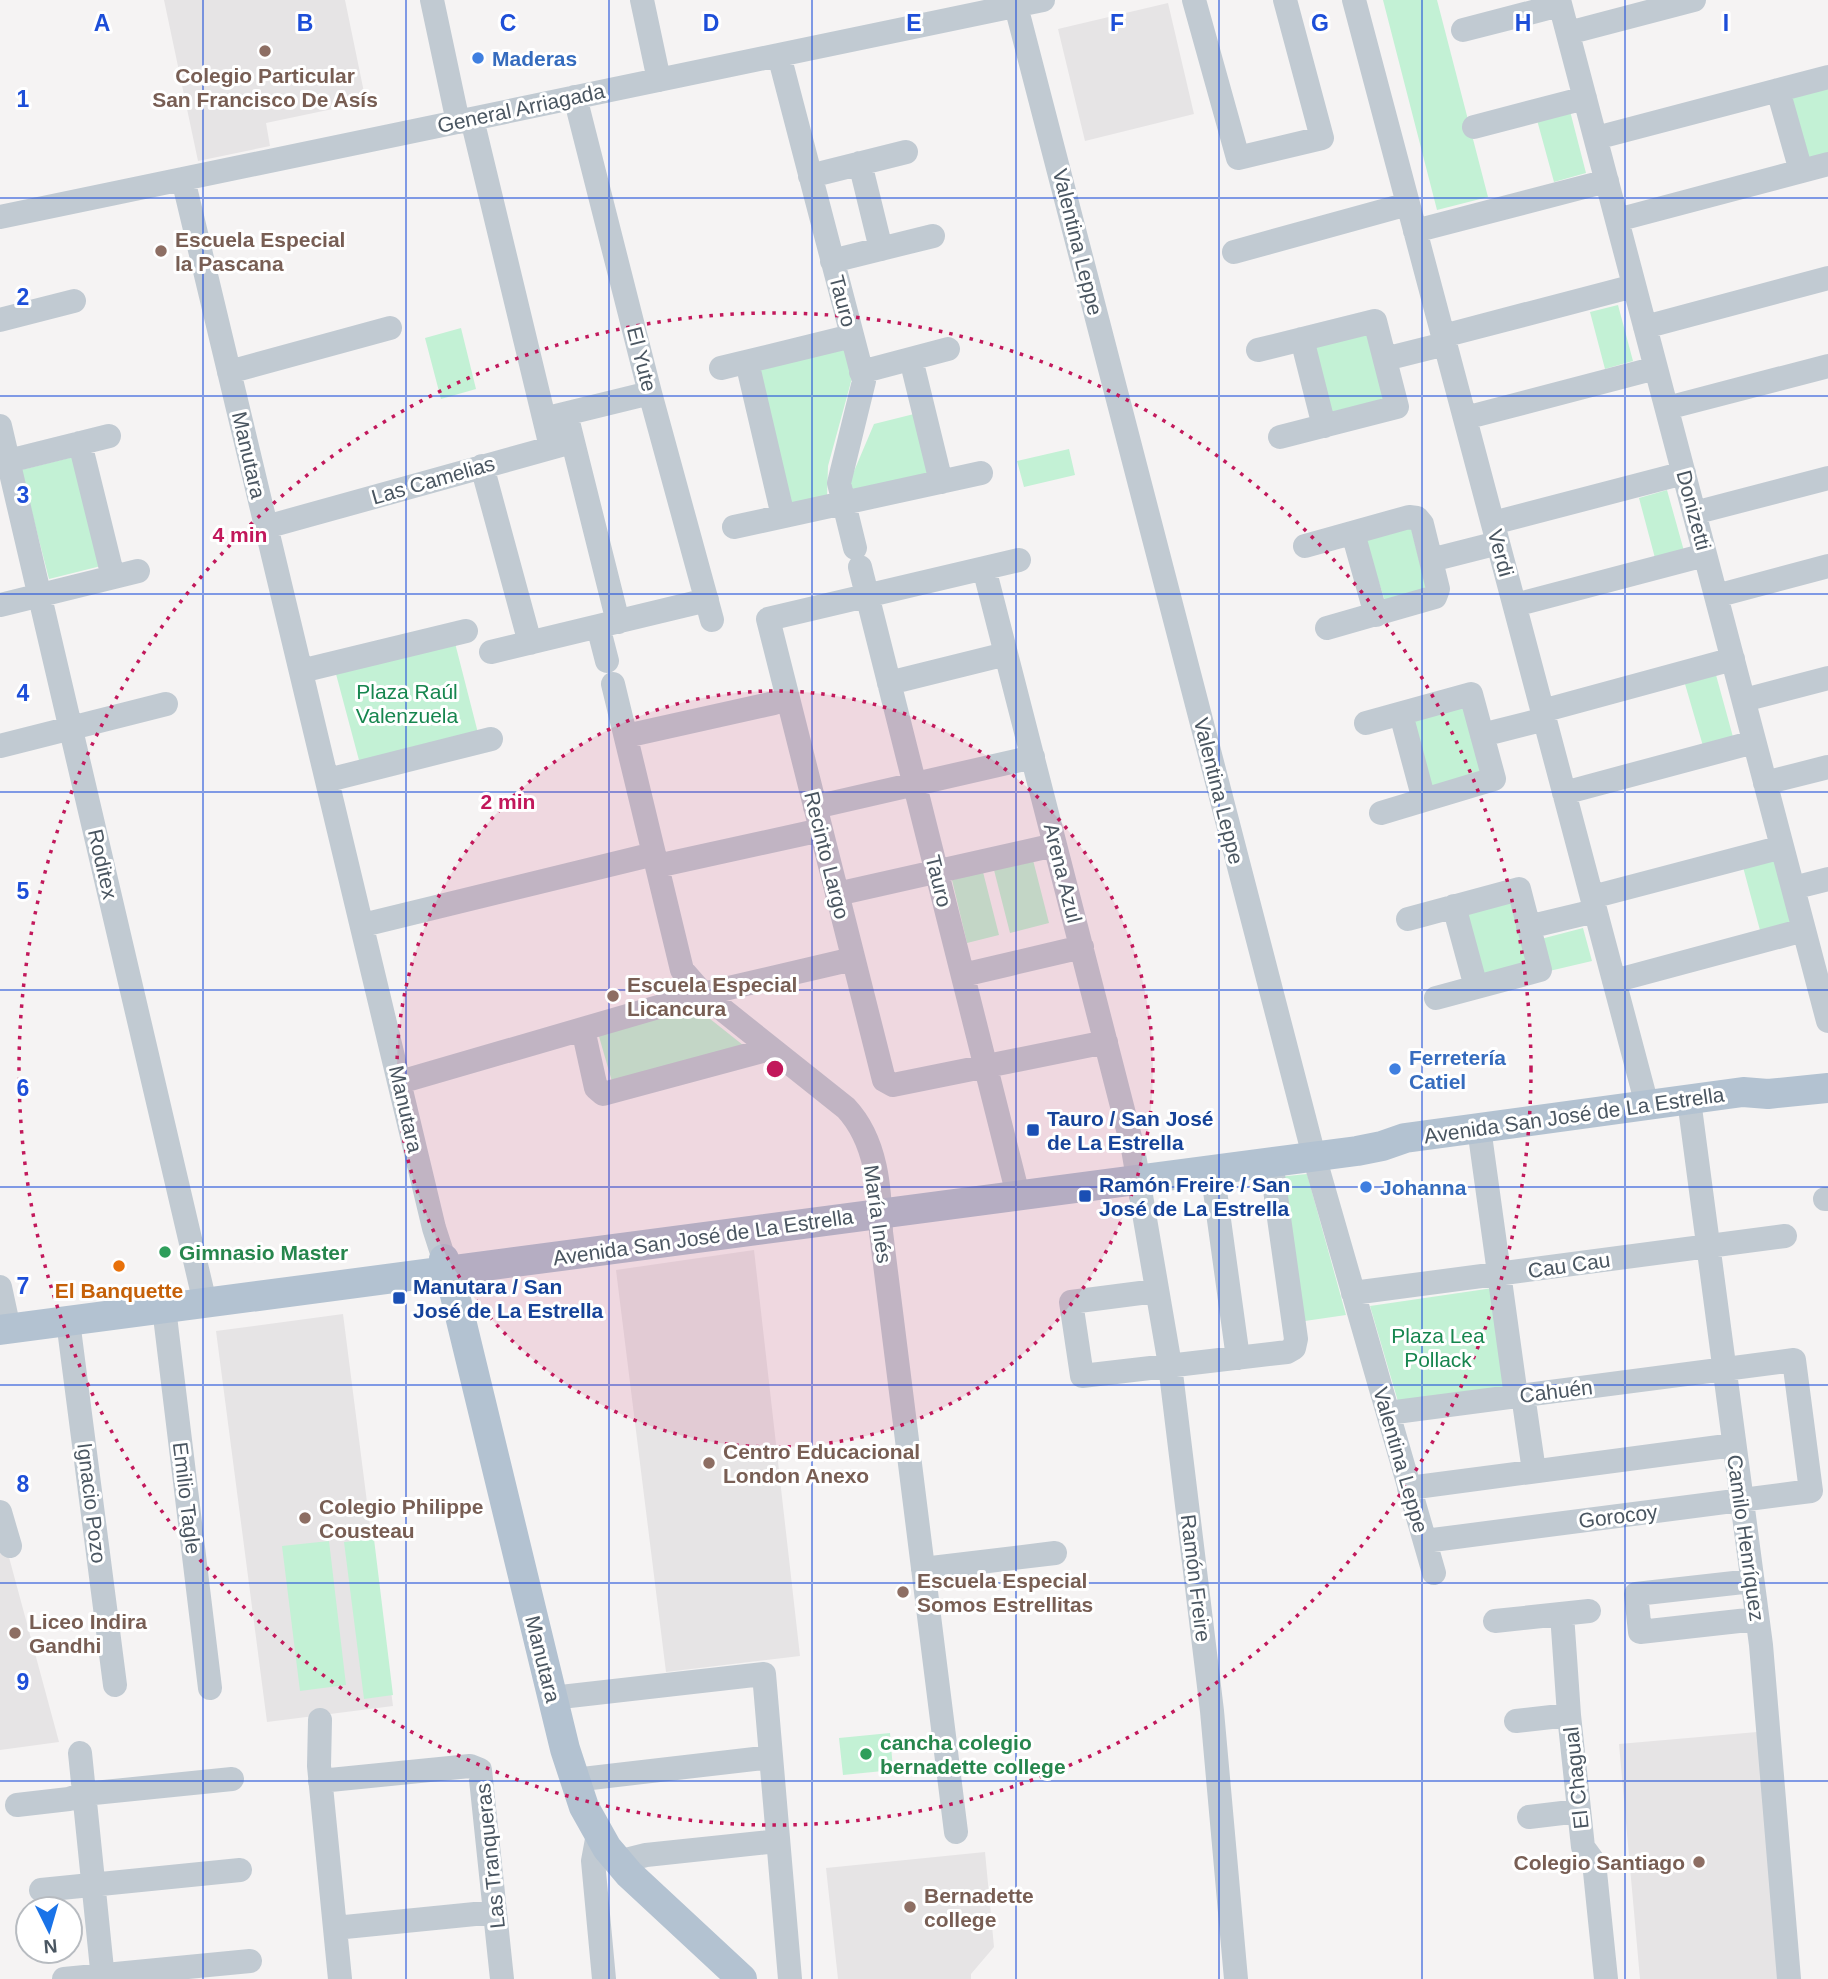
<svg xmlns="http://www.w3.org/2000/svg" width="1828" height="1979" viewBox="0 0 1828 1979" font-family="Helvetica,sans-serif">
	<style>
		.education { fill: #e6e4e5 }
		.green { fill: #c3f1d5 }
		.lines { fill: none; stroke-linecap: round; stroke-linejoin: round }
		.minor { stroke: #c1cad2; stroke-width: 24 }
		.major { stroke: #b3c2d1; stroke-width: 30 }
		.grid { fill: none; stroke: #1d4ed8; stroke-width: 2; stroke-opacity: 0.55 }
		.ring { fill: none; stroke: #c2185b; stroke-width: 3.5; stroke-dasharray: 3.5 7 }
		.education-dot { fill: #8d6e63; stroke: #fff; stroke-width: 2.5 }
		.shop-dot { fill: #3f7fe0; stroke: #fff; stroke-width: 2.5 }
		.transit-dot { fill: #1a4fb4; stroke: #fff; stroke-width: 2.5 }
		.leisure-dot { fill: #2e9e5b; stroke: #fff; stroke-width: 2.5 }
		.food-dot { fill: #e8710a; stroke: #fff; stroke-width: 2.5 }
		.labels { text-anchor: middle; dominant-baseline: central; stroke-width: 6; stroke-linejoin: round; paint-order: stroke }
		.shop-label { font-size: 21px; font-weight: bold; fill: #366cbe; stroke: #fff; text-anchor: start }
		.education-label { font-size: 21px; font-weight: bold; fill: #785e54; stroke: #fff; text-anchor: start }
		.street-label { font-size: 21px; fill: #4a5661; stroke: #fff }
		.park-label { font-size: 21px; fill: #17864f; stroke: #fff }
		.transit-label { font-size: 21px; font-weight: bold; fill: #164399; stroke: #fff; text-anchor: start }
		.leisure-label { font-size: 21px; font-weight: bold; fill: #27864d; stroke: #fff; text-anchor: start }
		.food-label { font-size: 21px; font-weight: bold; fill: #c56008; stroke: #fff }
		.grid-label { font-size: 23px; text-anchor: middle; font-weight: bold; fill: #1d4ed8; stroke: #fff; stroke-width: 6; stroke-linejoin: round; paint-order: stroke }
		.centre { fill: #c2185b; stroke: #fff; stroke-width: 3.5 }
		.ring-label { font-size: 21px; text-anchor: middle; font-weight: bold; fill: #c2185b; stroke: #fff; stroke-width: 6; stroke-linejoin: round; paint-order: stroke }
	</style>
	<rect width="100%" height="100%" fill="#f5f3f3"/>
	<!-- education -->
	<path class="education" d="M164,0h181l21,102 -100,21 4,23 -72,15z
		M1168,3l26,111 -109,27 -27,-112z
		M754,1250l46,406 -134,16 -50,-402z
		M343,1314l50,392 -126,16 -51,-391z
		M0,1524l59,218 -59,8z
		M1757,1732l22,247h-139l-21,-235z
		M985,1852l9,95 -23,27v5h-133l-12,-111z"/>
	<!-- green -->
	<path class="green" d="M1383,0h54l51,197 -51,13z
		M1828,83v72l-26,7 -17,-68z
		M1570,111l16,62 -32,9 -17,-62z
		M1618,305l15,56 -28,8 -15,-57z
		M461,328l15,61 -35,10 -16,-61z
		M1370,329l18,75 -60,13 -17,-74z
		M844,345l8,33 -24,88 -1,31 -36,9 -35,-138z
		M918,413l15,63 -80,20 -4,-13 25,-59z
		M1069,449l6,26 -51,12 -7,-26z
		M73,457l28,109 -52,13 -28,-109z
		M1667,490l17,61 -29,7 -16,-60z
		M1410,523l17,69 -42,9 -21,-64z
		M455,643l23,90 -118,31 -24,-90z
		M1716,675l17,62 -30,9 -18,-62z
		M1467,701l20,74 -60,16 -19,-74z
		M1777,858l17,67 -33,9 -18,-67z
		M1033,860l16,63 -39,10 -16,-63z
		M983,872l16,63 -32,8 -15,-63z
		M1514,895l19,70 -54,15 -19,-71z
		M1583,928l9,33 -47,11 -8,-32z
		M695,1007l53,42 -135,36 -15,-52z
		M1307,1174l39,141 -48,7 -20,-145z
		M1493,1288l11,101 -105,16 -29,-99z
		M374,1539l19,156 -29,4 -20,-157z
		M329,1541l17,144 -46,6 -18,-145z
		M890,1733l3,37 -50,5 -4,-37z"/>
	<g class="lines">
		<!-- minor -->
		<path class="minor" d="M432,0l26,122
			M642,0l17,80
			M1194,0l44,158 84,-20 -37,-138
			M1354,0l293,1105
			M1559,0l269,1021
			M1016,6l298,1150 120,417
			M1463,30l97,-25
			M1568,33l126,-33
			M779,55l85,326 -25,102 16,65
			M1778,90l23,81
			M575,97l75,296 62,227
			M472,119l79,328
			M1474,127l111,-29
			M1596,138l232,-61
			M860,163l21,86
			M810,176l96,-24
			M183,179l251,1049 10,31
			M0,217l1043,-217
			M1617,220l211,-56
			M1415,231l192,-50
			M1234,252l174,-48
			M832,261l101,-25
			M0,320l74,-19
			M1645,327l183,-49
			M1443,336l191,-50
			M1302,339l22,87
			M1258,350l117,-29 22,86 -117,30
			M911,359l30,123
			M1385,359l60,-15
			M747,362l36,154
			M721,368l131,-32
			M229,372l161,-44
			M861,372l87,-23
			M1667,408l161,-42
			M566,414l52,208
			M552,417l98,-24
			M1465,418l191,-50
			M0,426l205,877
			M80,443l33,134
			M0,463l109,-27
			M482,466l48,177
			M1694,513l134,-35
			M1493,523l191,-50
			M266,527l306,-85
			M734,527l247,-54
			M1353,533l23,82
			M1305,546l104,-29 8,1 5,6 16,65 -3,8 -108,31
			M1019,560l-251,59 116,461 9,5 213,-43
			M1431,560l67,-17
			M860,567l158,628
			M984,568l149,581 37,216 42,346 24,268
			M1716,596l112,-30
			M0,605l138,-34
			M1515,605l190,-50
			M598,626l9,35
			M491,652l216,-52
			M301,671l165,-40
			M889,683l117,-29
			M613,684l69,286 21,24 143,114c31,33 34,82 35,124l75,600
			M1744,700l84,-22
			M1542,711l191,-52
			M1401,714l23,86
			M1366,723l105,-29 23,85 -113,34
			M1482,735l63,-16
			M626,736l148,-33
			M0,746l166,-42
			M328,780l163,-41
			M1765,783l63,-16
			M1564,793l190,-51
			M815,807l218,-50
			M657,866l164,-36
			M1793,888l35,-9
			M837,894l218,-49
			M1592,897l190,-50
			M1454,906l22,81
			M1408,919l111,-30 21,81 -104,28
			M363,925l291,-71
			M1528,927l67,-16
			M963,975l119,-28
			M1614,981l190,-51
			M583,1029l13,59 7,6 167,-45
			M400,1082l303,-88 150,-35
			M1689,1100l72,545 28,334
			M1479,1128l37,268
			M1212,1169l26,189
			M1825,1199h3
			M0,1287l9,42
			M1156,1291l-85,11 11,74 205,-24 7,-4 2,-9 -25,-178
			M1353,1293l432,-57
			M164,1308l46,380
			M68,1321l47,364
			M1523,1395l11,76
			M1388,1413l406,-53 17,131 -386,50
			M1409,1488l325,-43
			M0,1512l10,34
			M923,1569l132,-16
			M1752,1581l-116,13 4,38 117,-13
			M1562,1614l7,101 14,132 11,15 12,117
			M1495,1621l94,-10
			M552,1698l212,-24 26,305
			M320,1720l-1,46 21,213
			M1516,1721l53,-6
			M80,1753l23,226
			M574,1780l197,-23
			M320,1781l150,-15 10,4 22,209
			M17,1805l52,-6 15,-5 148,-15
			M1529,1817l50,-6
			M598,1834l-5,27 11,118
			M618,1862l28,-7 132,-14
			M41,1890l199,-20
			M335,1928l160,-16
			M64,1979l186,-18"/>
		<!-- major -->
		<path class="major" d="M444,1259l9,28 112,462 19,58 23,41 22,26 113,105
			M0,1330l1357,-179 25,-5 23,-8 338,-46 25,2 60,-6"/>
	</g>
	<!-- grid -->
	<path class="grid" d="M203,0v1979M406,0v1979M609,0v1979M812,0v1979M1016,0v1979M1219,0v1979M1422,0v1979M1625,0v1979M0,198h1828M0,396h1828M0,594h1828M0,792h1828M0,990h1828M0,1187h1828M0,1385h1828M0,1583h1828M0,1781h1828"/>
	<!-- distance rings -->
	<circle cx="775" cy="1069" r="378" fill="#c2185b" fill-opacity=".12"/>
	<g class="ring">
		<circle cx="775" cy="1069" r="378"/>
		<circle cx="775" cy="1069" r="756"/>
	</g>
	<!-- markers -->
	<g class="education-dot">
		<circle cx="265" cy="51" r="7"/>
		<circle cx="161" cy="251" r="7"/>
		<circle cx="613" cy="996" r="7"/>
		<circle cx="709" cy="1463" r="7"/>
		<circle cx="305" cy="1518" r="7"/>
		<circle cx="903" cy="1592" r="7"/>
		<circle cx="15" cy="1633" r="7"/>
		<circle cx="1699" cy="1862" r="7"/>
		<circle cx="910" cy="1907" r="7"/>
	</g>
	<g class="shop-dot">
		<circle cx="478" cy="58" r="7"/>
		<circle cx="1395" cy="1069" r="7"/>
		<circle cx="1366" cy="1187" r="7"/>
	</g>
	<g class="transit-dot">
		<rect x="1026" y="1123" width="14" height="14" rx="3.5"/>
		<rect x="1078" y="1189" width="14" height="14" rx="3.5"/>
		<rect x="392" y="1291" width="14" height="14" rx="3.5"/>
	</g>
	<g class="leisure-dot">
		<circle cx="165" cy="1252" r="7"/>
		<circle cx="866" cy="1754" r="7"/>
	</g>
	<circle class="food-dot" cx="119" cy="1266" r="7"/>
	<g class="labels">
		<!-- shop labels -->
		<g class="shop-label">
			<text x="492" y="58">Maderas</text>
			<text x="1409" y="1057">Ferretería<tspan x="1409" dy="24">Catiel</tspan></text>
			<text x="1380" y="1187">Johanna</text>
		</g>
		<!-- education labels -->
		<g class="education-label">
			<text x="265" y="75" text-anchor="middle">Colegio Particular<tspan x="265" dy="24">San Francisco De Asís</tspan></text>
			<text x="175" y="239">Escuela Especial<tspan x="175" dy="24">la Pascana</tspan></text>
			<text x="627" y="984">Escuela Especial<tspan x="627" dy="24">Licancura</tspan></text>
			<text x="723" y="1451">Centro Educacional<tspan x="723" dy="24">London Anexo</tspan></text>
			<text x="319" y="1506">Colegio Philippe<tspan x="319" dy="24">Cousteau</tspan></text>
			<text x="917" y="1580">Escuela Especial<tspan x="917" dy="24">Somos Estrellitas</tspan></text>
			<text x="29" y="1621">Liceo Indira<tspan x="29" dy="24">Gandhi</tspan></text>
			<text x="1685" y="1862" text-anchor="end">Colegio Santiago</text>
			<text x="924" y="1895">Bernadette<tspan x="924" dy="24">college</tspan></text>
		</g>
		<!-- street labels -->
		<g class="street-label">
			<text transform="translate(521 108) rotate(-12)">General Arriagada</text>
			<text transform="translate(1078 242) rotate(76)">Valentina Leppe</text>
			<text transform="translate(843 301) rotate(75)">Tauro</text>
			<text transform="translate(642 359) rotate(76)">El Yute</text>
			<text transform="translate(249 455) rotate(77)">Manutara</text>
			<text transform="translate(433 480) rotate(-16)">Las Camelias</text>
			<text transform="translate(1694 510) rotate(75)">Donizetti</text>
			<text transform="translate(1501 553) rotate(75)">Verdi</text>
			<text transform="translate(1219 791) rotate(76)">Valentina Leppe</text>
			<text transform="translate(827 855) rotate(76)">Recinto Largo</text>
			<text transform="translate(103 864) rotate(77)">Roditex</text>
			<text transform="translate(1063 873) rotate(76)">Arena Azul</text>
			<text transform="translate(939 881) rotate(76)">Tauro</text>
			<text transform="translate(406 1109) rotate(77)">Manutara</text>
			<text transform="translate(1574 1115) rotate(-8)">Avenida San José de La Estrella</text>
			<text transform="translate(878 1214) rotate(82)">María Inés</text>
			<text transform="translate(703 1237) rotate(-8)">Avenida San José de La Estrella</text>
			<text transform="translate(1569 1265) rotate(-8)">Cau Cau</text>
			<text transform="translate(1556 1391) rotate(-7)">Cahuén</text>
			<text transform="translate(1401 1460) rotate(74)">Valentina Leppe</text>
			<text transform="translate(187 1498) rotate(83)">Emilio Tagle</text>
			<text transform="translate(92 1503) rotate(83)">Ignacio Pozo</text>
			<text transform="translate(1618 1516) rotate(-7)">Gorocoy</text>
			<text transform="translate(1746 1538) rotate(82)">Camilo Henríquez</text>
			<text transform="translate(1196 1578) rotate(83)">Ramón Freire</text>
			<text transform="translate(543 1659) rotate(76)">Manutara</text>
			<text transform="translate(1576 1778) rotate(-96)">El Chagual</text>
			<text transform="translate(490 1856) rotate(-96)">Las Tranqueras</text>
		</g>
		<!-- park labels -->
		<g class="park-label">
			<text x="407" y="691">Plaza Raúl<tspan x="407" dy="24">Valenzuela</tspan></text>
			<text x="1438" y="1335">Plaza Lea<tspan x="1438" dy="24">Pollack</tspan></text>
		</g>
		<!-- transit labels -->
		<g class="transit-label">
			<text x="1047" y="1118">Tauro / San José<tspan x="1047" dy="24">de La Estrella</tspan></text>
			<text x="1099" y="1184">Ramón Freire / San<tspan x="1099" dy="24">José de La Estrella</tspan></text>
			<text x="413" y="1286">Manutara / San<tspan x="413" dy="24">José de La Estrella</tspan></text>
		</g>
		<!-- leisure labels -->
		<g class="leisure-label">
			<text x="179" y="1252">Gimnasio Master</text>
			<text x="880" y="1742">cancha colegio<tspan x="880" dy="24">bernadette college</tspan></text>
		</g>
		<!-- food labels -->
		<g class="food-label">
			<text x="119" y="1290">El Banquette</text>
		</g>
	</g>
	<g class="grid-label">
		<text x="102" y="31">A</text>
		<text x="305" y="31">B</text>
		<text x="508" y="31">C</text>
		<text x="711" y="31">D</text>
		<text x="914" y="31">E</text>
		<text x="1117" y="31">F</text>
		<text x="1320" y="31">G</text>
		<text x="1523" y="31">H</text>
		<text x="1726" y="31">I</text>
		<text x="23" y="107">1</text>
		<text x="23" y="305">2</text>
		<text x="23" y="503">3</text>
		<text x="23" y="701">4</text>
		<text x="23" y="899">5</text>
		<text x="23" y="1096">6</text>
		<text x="23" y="1294">7</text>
		<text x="23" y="1492">8</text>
		<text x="23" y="1690">9</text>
	</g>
	<circle cx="775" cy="1069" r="10" class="centre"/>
	<g class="ring-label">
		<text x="240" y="542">4 min</text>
		<text x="508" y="809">2 min</text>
	</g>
	<!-- north arrow -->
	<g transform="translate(49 1930) rotate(175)"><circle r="33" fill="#ffffff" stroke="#b7bbc0" stroke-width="2"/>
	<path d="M0-5L12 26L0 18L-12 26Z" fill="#1a73e8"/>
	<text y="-10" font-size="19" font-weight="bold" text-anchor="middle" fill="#4a5661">N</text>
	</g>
</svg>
